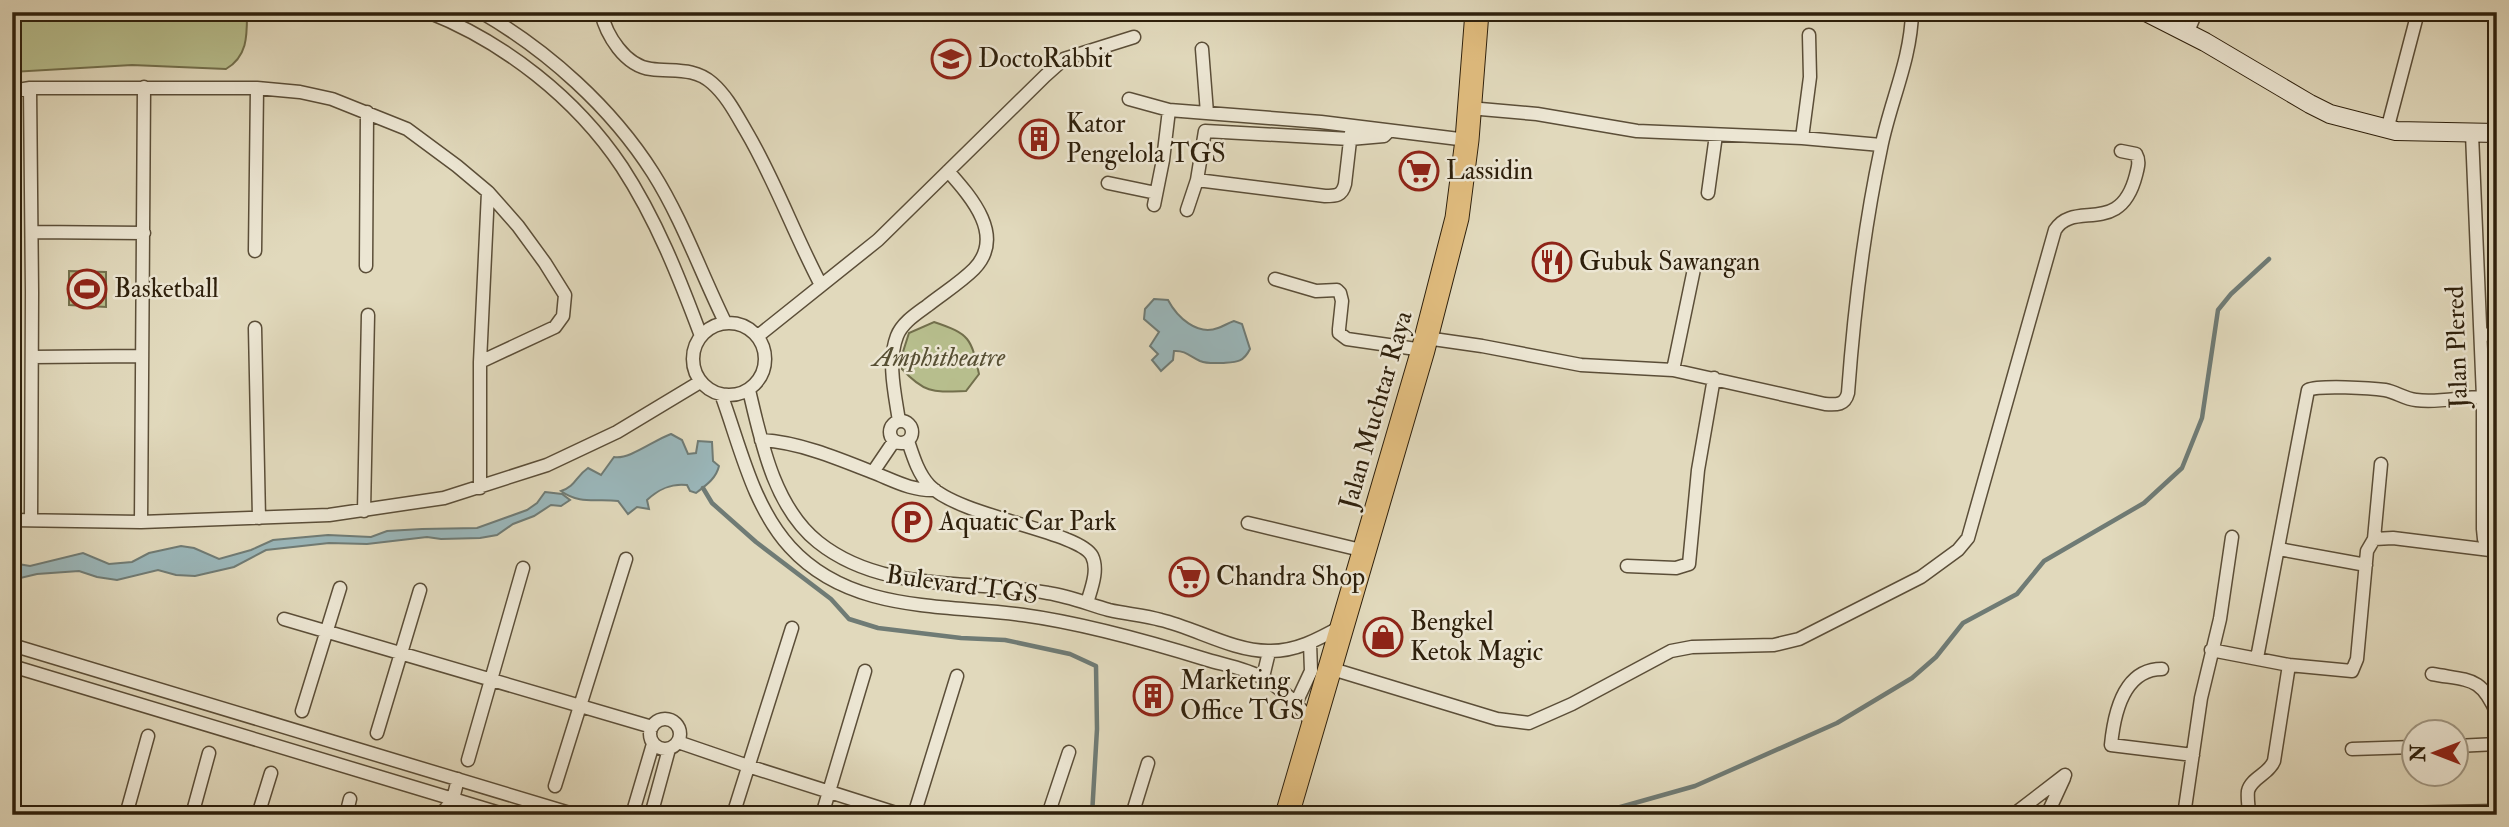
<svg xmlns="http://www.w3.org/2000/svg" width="2509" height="827" viewBox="0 0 2509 827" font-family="'IM FELL Double Pica',serif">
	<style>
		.green { fill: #b7be8d; stroke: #726f4c; stroke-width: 2 }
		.water { fill: #9ab7bb; stroke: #6f7b75; stroke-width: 2 }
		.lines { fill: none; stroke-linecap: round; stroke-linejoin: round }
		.stream { stroke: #6f7b75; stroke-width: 4.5 }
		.street-casing { stroke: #5b4e38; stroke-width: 15 }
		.secondary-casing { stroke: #2e200c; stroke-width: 20 }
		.highway-casing { stroke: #2e200c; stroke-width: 25 }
		.street { stroke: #ece6d3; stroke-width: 12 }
		.secondary { stroke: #ece6d3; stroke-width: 18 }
		.highway { stroke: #e0bc7e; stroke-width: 23 }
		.labels { text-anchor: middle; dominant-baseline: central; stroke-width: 5; stroke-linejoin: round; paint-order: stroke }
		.poi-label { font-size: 26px; fill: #2e200c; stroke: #ece6d3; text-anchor: start }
		.street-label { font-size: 26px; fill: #2e200c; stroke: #ece6d3 }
		.park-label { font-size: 26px; font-style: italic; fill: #574f33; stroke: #ece6d3 }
	</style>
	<rect width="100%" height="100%" fill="#e1d9bc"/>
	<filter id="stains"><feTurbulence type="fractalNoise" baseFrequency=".00286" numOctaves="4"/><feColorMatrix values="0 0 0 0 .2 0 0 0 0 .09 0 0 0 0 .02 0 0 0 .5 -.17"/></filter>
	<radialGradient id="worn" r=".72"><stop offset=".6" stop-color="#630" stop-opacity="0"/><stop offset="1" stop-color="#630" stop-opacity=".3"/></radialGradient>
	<!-- green -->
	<path class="green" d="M18,12h229c0,23 1,44 -21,57l-94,-4 -120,7v-59z
		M69,271l37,1v35l-37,-2z
		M934,322c36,12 37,16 45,52l-13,17c-32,1 -41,3 -64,-22v-14l7,-22z"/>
	<!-- water -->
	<path class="water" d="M1154,299l14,1c9,17 29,36 50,28 6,-2 10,-5 16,-7l8,3 8,25c-7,14 -14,13 -28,14 -8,0 -14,1 -22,-2 -9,-4 -15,-11 -26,-10l-1,9 -12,11 -9,-11 6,-6 -8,-8 9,-14 -15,-13 1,-10z
		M671,434l11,6 6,14 8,-1 2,-12 14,1 1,19 6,5c-3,13 -14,20 -23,27l-6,-2 -3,-6c-16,-2 -28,4 -40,15l2,9 -12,-2 -9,7 -10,-13c-21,-3 -38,4 -57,-10 15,-5 14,-14 27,-23l13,7 13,-18c15,3 40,-17 57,-23z
		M545,492l17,2 8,6 -9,6 -10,-1 -17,11 -21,8 -16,11 -17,3 -39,1 -14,-2 -60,7 -38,-1 -63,7 -32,17 -39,9 -19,-1 -18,-5 -41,10 -20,-3 -18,-6 -42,3 -25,6v-17l18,3 53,-13 26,11 23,-2 17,-9 32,-7 13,2 25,11 32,-9 22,-10 55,-5 43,2 16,-6 35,-2 55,-1 50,-18 10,-7z"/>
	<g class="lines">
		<!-- stream -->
		<path class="stream" d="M703,488l9,15 44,39 75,57 18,20 29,9 83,10 44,2 65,14 26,12 1,63 -5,86
			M1592,815l103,-29 142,-63 75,-45 24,-21 27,-34 54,-29 27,-33 100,-58 38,-35 20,-50 16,-108 13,-16 38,-35"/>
		<defs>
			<path id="street" d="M428,12c76,30 148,86 194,155 34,52 57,110 79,169
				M481,12c67,39 130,95 172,161 29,46 48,100 72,149
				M601,12c5,23 24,54 50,57 22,3 43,-2 61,14 15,13 24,31 34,48 29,49 48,103 75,154
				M2187,34l9,-22
				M1202,49l5,64
				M30,88l2,204 -1,228
				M12,91l18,-3h227l43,4 32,7 75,30 50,37 31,26 30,34 27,37 20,32 -2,21 -8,11 -75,35
				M1129,99l40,11 152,12 146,18
				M1469,108l68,6 100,17 165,7 79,7
				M2387,130l31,-118
				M2472,134l11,263v132l1,10 6,11 7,1
				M1802,138l8,-61 -1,-42
				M1197,180l128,16c11,0 17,0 20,-12l6,-52
				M1108,183l48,10
				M1708,193l8,-58
				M1154,205l9,-45 6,-50
				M1187,210l10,-30 8,-49 145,8 34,-3 3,-3
				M32,232l112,1
				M255,251l2,-163
				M366,266l1,-154
				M1275,279l41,12 21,-1 3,3 2,8 -3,28v4l8,6 76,11
				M693 359a36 36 0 1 1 72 0a36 36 0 1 1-72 0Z
				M255,328l4,190
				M2481,334l16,1
				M758,336l120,-96 167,-164 19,-17 70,-22
				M1426,338l56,8 99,19 92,5 152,34c12,1 20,1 23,-11 6,-82 16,-165 33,-245 9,-46 30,-88 31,-136
				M32,357l110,-1
				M1673,370l21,-101
				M749,390c12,51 25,117 69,152 65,52 153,37 230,51 20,3 40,11 61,17 17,4 35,5 52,10 34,8 72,31 107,31 27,1 51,-12 74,-25
				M721,394c19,51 31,111 69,153 60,66 152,57 233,68 59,8 127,27 185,45 17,5 39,9 55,18 20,11 37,29 50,46
				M899,421c-4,-27 -12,-59 -2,-85 5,-13 19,-22 30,-30 15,-12 33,-23 47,-37 32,-33 -3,-72 -26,-98
				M890 432a11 11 0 1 1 22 0a11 11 0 1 1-22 0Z
				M761,440c37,2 76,18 111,32 21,8 39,19 63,18
				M908,441c5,15 10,32 21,44 30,32 150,46 163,71 7,14 -1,33 -5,47
				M873,472l21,-31
				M480,488v-126l8,-170
				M364,511l4,-196
				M12,520l129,2 188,-7 115,-17 103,-33 70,-33 83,-50
				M141,522l3,-435
				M1248,523l117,28
				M2374,539l7,-75
				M2279,549l87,16
				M1627,566l49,2 13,-4 9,-94 16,-92
				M284,619l368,108
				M12,645l564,170
				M2211,650l78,15 63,6 5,-12 10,-108 7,-12 19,-1 97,12
				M2257,658l51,-268c11,-5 63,-2 77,0 11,2 20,9 31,10 22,3 45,-3 67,-3
				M12,666l494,149
				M1329,668l168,51 32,4 43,-19 99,-53 21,-4 82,-2 25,-6 122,-62 37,-27 10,-12 87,-308c19,-31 65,8 81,-55 2,-8 4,-14 0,-21l-15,-3
				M2162,669c-39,0 -48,45 -51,76l82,10
				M2432,674c38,7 49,2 65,40
				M1263,677l6,-25
				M1296,703l15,-32 -1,-28
				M302,711l38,-123
				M650 734a15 15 0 1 1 30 0a15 15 0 1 1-30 0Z
				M377,733l43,-143
				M678,742l70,24 154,49
				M2456,746l41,-2
				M2352,749l62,-2
				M468,760l55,-192
				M555,786l71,-227
				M2348,814l149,-3
				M126,815l22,-79
				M192,815l17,-62
				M258,815l13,-42
				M346,815l4,-16
				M441,815l12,-16 5,-20
				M632,815l21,-71
				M651,815l18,-66
				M733,815l59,-187
				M822,815l43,-144
				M914,815l43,-139
				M1048,815l21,-63
				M1132,815l16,-52
				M2013,815l52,-40
				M2047,815l17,-37
				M2184,815l17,-117 19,-79 12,-82
				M2249,815c0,-8 -2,-16 -1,-24 3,-13 21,-17 26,-30l15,-96"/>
			<path id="secondary" d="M2146,12l59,30 105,62 20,10 66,17 101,2"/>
			<path id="highway" d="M1287,815l136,-465 34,-132 10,-78 10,-128"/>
		</defs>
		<!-- street casing -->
		<use href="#street" class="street-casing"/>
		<!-- secondary casing -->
		<use href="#secondary" class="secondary-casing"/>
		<!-- highway casing -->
		<use href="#highway" class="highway-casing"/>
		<!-- street -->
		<use href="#street" class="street"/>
		<!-- secondary -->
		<use href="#secondary" class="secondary"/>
		<!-- highway -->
		<use href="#highway" class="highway"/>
	</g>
	<!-- icons -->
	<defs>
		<symbol id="school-ring" viewBox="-11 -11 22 22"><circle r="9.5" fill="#ece6d3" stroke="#8f2418" stroke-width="1.5"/><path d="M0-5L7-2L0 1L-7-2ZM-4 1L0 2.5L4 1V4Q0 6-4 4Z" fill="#8f2418"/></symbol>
		<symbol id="building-ring" viewBox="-11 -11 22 22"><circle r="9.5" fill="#ece6d3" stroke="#8f2418" stroke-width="1.5"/><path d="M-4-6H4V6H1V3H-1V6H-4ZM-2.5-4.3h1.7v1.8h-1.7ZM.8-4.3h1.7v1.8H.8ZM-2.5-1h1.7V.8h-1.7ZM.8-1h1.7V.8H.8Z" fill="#8f2418"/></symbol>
		<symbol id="supermarket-ring" viewBox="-11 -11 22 22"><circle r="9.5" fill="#ece6d3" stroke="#8f2418" stroke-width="1.5"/><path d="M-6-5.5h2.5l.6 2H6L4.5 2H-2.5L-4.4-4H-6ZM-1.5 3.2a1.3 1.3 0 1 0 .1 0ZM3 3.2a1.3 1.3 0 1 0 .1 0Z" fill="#8f2418"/></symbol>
		<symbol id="restaurant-ring" viewBox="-11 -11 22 22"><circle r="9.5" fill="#ece6d3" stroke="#8f2418" stroke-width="1.5"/><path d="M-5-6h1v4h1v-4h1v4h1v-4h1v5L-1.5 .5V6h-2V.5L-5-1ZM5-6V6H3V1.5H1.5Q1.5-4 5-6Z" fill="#8f2418"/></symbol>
		<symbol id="stadium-ring" viewBox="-11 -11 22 22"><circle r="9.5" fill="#ece6d3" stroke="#8f2418" stroke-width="1.5"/><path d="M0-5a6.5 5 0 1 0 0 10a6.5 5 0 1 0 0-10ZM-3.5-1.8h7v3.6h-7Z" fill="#8f2418"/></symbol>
		<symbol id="parking-ring" viewBox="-11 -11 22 22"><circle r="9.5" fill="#ece6d3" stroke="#8f2418" stroke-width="1.5"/><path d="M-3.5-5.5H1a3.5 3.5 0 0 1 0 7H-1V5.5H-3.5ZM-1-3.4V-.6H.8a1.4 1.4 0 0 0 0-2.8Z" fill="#8f2418"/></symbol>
		<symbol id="shop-ring" viewBox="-11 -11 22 22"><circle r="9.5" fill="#ece6d3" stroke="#8f2418" stroke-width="1.5"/><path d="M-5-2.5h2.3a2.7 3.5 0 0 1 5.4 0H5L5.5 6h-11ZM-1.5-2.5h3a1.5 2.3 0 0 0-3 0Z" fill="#8f2418"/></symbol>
	</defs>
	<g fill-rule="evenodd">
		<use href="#school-ring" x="929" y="37" width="44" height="44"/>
		<use href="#building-ring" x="1017" y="117" width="44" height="44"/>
		<use href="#supermarket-ring" x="1397" y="149" width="44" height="44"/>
		<use href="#restaurant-ring" x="1530" y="240" width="44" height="44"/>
		<use href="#stadium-ring" x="65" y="267" width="44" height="44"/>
		<use href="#parking-ring" x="890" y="500" width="44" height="44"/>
		<use href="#supermarket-ring" x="1167" y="555" width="44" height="44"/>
		<use href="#shop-ring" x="1361" y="615" width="44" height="44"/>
		<use href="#building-ring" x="1131" y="674" width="44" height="44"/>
	</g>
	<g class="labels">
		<!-- poi labels -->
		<g class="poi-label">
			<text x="978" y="59">DoctoRabbit</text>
			<text x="1066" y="124">Kator<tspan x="1066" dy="30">Pengelola TGS</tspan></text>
			<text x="1446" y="171">Lassidin</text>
			<text x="1579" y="262">Gubuk Sawangan</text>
			<text x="114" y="289">Basketball</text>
			<text x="939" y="522">Aquatic Car Park</text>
			<text x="1216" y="577">Chandra Shop</text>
			<text x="1410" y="622">Bengkel<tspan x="1410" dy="30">Ketok Magic</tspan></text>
			<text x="1180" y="681">Marketing<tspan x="1180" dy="30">Office TGS</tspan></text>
		</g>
		<!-- street labels -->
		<g class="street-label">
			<text transform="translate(2457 347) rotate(-92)">Jalan Plered</text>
			<text transform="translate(1376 410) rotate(-74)">Jalan Muchtar Raya</text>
			<text transform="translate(962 585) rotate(8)">Bulevard TGS</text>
		</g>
		<!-- park labels -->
		<g class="park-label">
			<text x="939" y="358">Amphitheatre</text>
		</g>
	</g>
	<!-- margin -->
	<rect width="2509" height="827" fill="none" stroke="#e1d9bc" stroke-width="42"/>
	<rect x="14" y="14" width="2481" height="799" fill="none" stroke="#2e200c" stroke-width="3.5"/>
	<rect x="21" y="21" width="2467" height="785" fill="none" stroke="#2e200c" stroke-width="2"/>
	<!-- north arrow -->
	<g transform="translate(2435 753) rotate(270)"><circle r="33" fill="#ece6d3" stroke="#a09783" stroke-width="2"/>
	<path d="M0-5L12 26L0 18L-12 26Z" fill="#8f2418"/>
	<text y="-10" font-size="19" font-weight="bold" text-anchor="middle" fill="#2e200c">N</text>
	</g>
	<rect width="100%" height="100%" filter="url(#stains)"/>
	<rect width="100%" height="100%" fill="url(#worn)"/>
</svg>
